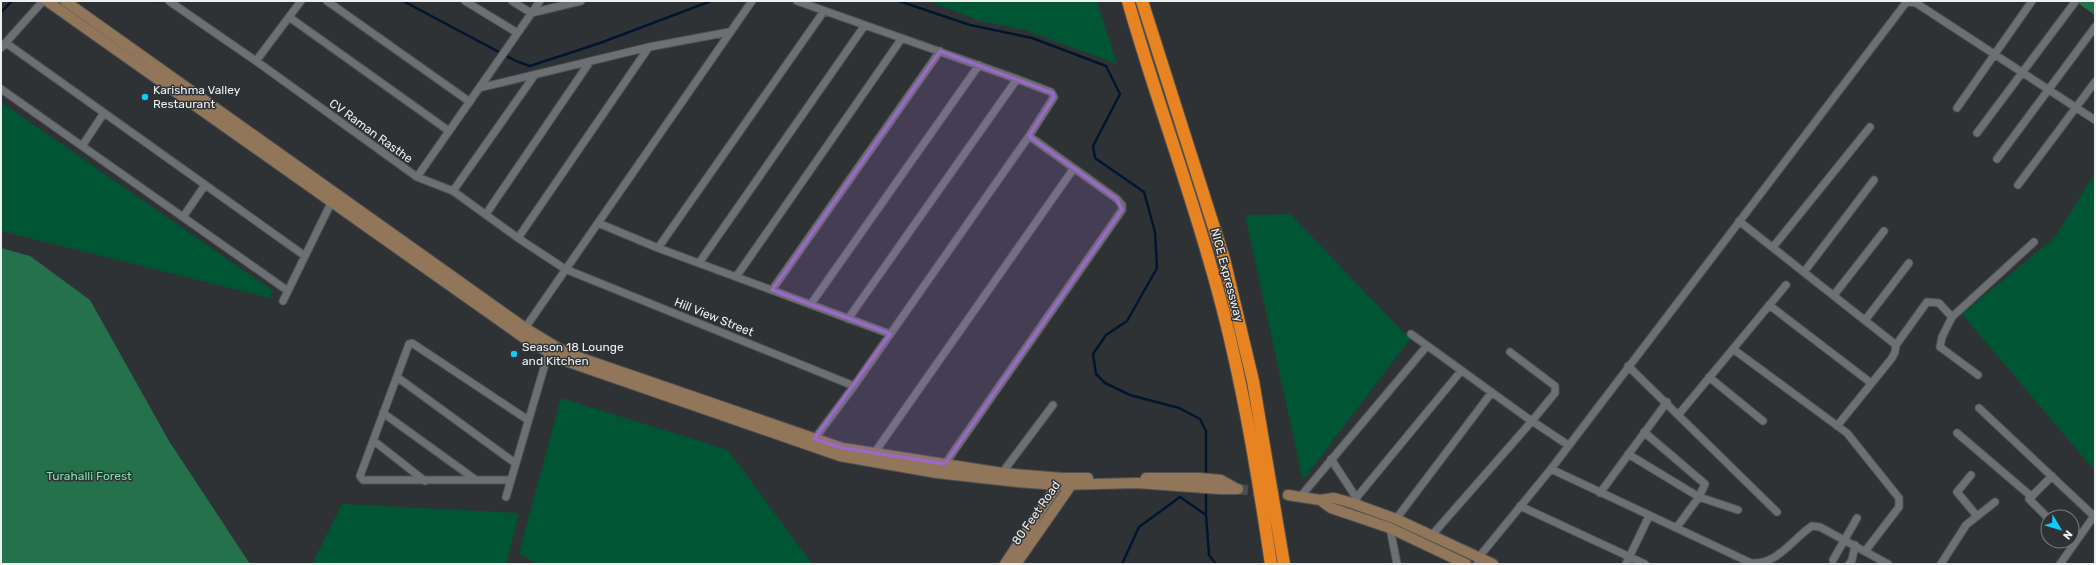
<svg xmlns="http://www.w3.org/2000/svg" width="2096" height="565" viewBox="0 0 2096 565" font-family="Rubik,sans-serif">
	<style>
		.green { fill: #005634 }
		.forest { fill: #24714c }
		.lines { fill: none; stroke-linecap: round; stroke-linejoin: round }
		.stream { stroke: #00162f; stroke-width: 2.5 }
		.secondary-tunnel { stroke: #4c4e51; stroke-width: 10; stroke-dasharray: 10 5; stroke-linecap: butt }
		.street-casing { stroke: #4f5254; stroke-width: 9 }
		.secondary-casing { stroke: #4f5254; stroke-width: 12 }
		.highway-casing { stroke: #4f5254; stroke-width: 14 }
		.street { stroke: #6c7073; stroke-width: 7 }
		.secondary { stroke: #91765a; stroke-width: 10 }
		.highway { stroke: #e78320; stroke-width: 12 }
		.marked { fill: #9d67ce; fill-opacity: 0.2; stroke: #9d67ce; stroke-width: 3; stroke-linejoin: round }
		.poi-dot { fill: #0fcafa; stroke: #2f3235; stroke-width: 1.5 }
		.labels { text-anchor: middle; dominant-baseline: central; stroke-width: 3; stroke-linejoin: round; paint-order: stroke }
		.poi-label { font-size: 12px; fill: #edf0f1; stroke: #2f3235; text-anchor: start }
		.street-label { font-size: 12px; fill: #edf0f1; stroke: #2f3235 }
		.park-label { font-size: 12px; fill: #7ae2ab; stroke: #2f3235 }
	</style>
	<rect width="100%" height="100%" fill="#2f3235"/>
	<!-- green -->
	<path class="green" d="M915,1h182l20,63 -92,-34 -45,-9 -48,-19z
		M1,102l272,189 -3,7 -269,-67z
		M2095,173v298l-133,-157 93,-77z
		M1290,214l120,125 -107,141 -58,-265z
		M561,398l167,52 84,114h-275l-18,-11z
		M342,504l177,9 -13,51h-194z"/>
	<!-- forest -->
	<path class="forest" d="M2075,1h20v14z
		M1,248l29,8 60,44 79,141 81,123h-249z"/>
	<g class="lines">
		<!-- stream -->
		<path class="stream" d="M152,1h6
			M403,1l113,60 14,5 70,-23 111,-42
			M899,1l71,24 62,13 74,28 14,28 -27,52 2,12 49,34 11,40 2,36 -30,53 -21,14 -13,19 3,20 9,9 25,12 49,13 21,11 6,12v45
			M1,12l11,-11
			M1206,491v24
			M1122,564l17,-37 41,-30 26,18 3,40 7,9"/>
		<!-- secondary-tunnel -->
		<path class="secondary-tunnel" d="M1238,489l50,6"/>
		<defs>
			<path id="street" d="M169,1l87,60 161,116 36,14 65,47 47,31 289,117
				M327,1l143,101
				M465,1l51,31
				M512,1l19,12 50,-12
				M797,1l220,78 34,13 3,5 -25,39 -175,250 -41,55
				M289,17l160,114
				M6,43l299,213
				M1,48l42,-47
				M256,61l45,-60
				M479,88l170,-41 80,-15
				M1,89l287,202
				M1957,108l75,-107
				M1977,133l98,-131
				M82,146l22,-33
				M1997,159l98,-132
				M417,177l123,-176
				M2018,185l77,-103
				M453,191l81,-115
				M486,214l103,-151
				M183,217l22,-32
				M1739,221l157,124 -1,7 -3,6 -55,68
				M598,223l60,25 232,86
				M518,238l131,-191
				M1773,247l97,-120
				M658,248l166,-237
				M699,263l166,-238
				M1804,272l70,-92
				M736,277l166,-239
				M772,290l168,-239
				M1834,295l50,-64
				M283,301l50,-102
				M811,304l168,-239
				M1769,305l102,78
				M848,319l169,-240
				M1866,319l43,-56
				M523,331l229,-330
				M1411,334l115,83 42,28
				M1896,345l31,-43 12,1 13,14
				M1733,349l114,84 52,65v9l-33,43
				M1628,366l149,146
				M1978,375l-38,-28 2,-10 10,-20 82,-75
				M397,377l118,86
				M1709,377l54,44
				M1979,408l116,109
				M383,413l93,67
				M1679,414l107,-129
				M1644,432l61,52 -6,13 -22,30
				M1957,433l75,64
				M374,441l51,40
				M875,452l199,-284
				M1628,454l71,43 39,13
				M1331,459l26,40
				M945,464l177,-254v-5l-5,-6 -88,-63
				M1551,469l200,94c27,2 41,-24 61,-37l8,1 68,37
				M1002,473l51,-68
				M1971,475l-14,17 20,24
				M511,480h-148l-3,-4 49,-132 3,-1 116,77
				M1600,493l67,-91
				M1301,496l125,-149
				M506,497l42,-143
				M1352,503l109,-132
				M1520,506l125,58
				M2048,518l-19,-19 23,-23
				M1396,519l96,-127
				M1390,528l7,36
				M1432,535l100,-114 23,-28v-7l-45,-34
				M1833,560l24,-42
				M1477,564l2,-7 72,-88 354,-465 4,-2 7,1 179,117
				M1626,564l23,-48
				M1849,564l3,-4 3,-15
				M1941,564l25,-39 29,-23
				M2060,564l34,-48"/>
			<path id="secondary" d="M47,1l480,339 36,20 277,96 97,17 81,9 39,3 80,-2 83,6h18
				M65,1l460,327 33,20 20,9 264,91 160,25 60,5h26
				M1146,478h53l22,2 16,9
				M1288,495l32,5 14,-2 18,5 44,16 97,45
				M1320,500l11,8 59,20 76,36
				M1005,564l55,-83
				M1016,564l58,-83"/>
			<path id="highway" d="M1128,1c25,88 57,174 82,262 29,98 46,200 61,301
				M1142,1l82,258 29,122 31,183"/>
		</defs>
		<!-- street casing -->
		<use href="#street" class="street-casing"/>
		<!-- secondary casing -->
		<use href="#secondary" class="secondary-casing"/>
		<!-- highway casing -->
		<use href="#highway" class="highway-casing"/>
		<!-- street -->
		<use href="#street" class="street"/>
		<!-- secondary -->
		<use href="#secondary" class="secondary"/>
		<!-- highway -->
		<use href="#highway" class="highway"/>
	</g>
	<!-- marked area -->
	<path class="marked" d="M940,51l113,42 1,4 -25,39 88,63 5,11 -177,254 -103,-16 -28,-9 76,-105 -118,-44z"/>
	<!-- markers -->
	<g class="poi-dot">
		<circle cx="145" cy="97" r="4"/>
		<circle cx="514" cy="354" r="4"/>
	</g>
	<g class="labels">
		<!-- poi labels -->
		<g class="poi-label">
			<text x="153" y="90">Karishma Valley<tspan x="153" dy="14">Restaurant</tspan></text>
			<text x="522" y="347">Season 18 Lounge<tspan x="522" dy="14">and Kitchen</tspan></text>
		</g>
		<!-- street labels -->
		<g class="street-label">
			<text transform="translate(371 131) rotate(36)">CV Raman Rasthe</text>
			<text transform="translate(1227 275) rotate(75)">NICE Expressway</text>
			<text transform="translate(714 317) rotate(22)">Hill View Street</text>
			<text transform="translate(1036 513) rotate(-55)">80 Feet Road</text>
		</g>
		<!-- park labels -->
		<g class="park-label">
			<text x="89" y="476">Turahalli Forest</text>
		</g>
	</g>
	<!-- border -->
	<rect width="2096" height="565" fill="none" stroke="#edf0f1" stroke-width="4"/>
	<!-- north arrow -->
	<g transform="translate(2060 529) rotate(128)"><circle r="19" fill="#2f3235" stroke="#7b7e80"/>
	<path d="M0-3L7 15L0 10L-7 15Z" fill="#0fcafa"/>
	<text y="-6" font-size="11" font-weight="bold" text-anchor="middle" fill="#edf0f1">N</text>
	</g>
</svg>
